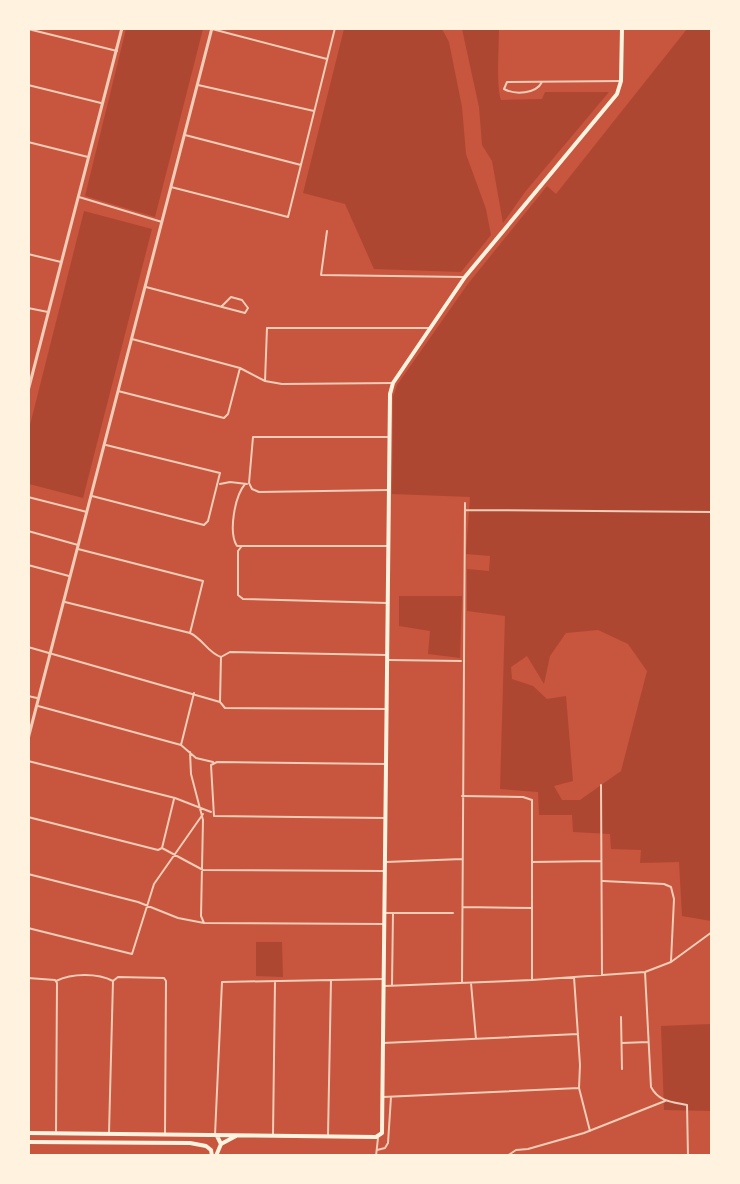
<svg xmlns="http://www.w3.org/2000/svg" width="740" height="1184" viewBox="0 0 740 1184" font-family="Barlow,sans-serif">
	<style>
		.green { fill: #ae4732; fill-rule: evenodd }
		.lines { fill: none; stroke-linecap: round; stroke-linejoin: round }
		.minor { stroke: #f1ccb7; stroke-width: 2 }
		.tertiary { stroke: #f1ccb7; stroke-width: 3 }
		.secondary { stroke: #fff3e0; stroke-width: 4 }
	</style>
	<rect width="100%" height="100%" fill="#c8553d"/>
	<!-- green -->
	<path class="green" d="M126,29h77l-48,188 -70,-21z
		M344,29h98l7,13 13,65 4,47 20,55 5,26 -30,37 -87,-3 -29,-65 -42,-11z
		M462,29h37c0,19 -3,56 2,71l41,-1 3,-7h64l-84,100 -22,31 -11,-62 -10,-16 -3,-38z
		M687,29h24v892l-29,-5 -3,-54 -39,1 1,-13 -30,-1 -1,-15 -37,-2 -1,-17h-33l-1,-23 -38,-3 5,-173 -38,-5v-42l22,2 1,-15 -24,-2 4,-57 -78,-3 1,-97 4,-12 70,-100 80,-99 9,8zM598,630l30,14 19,27 -26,100 -41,29h-18l-8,-14 19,-5 -7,-85 -19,3 -14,-13 -21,-7 -1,-12 16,-11 17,28 6,-28 16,-23z
		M84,211l68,18 -69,269 -54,-14v-55z
		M399,596h63l-2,62 -32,-4 2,-23 -31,-5z
		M256,942h26l1,35 -27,-1z
		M711,1024v87l-47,-1 -3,-84z"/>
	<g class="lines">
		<!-- minor -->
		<path class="minor" d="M28,29l89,22
			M212,29l115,30
			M542,82c-6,12 -27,13 -38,7l3,-7 114,-1
			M28,85l73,18
			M198,85l116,26
			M185,135l116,30
			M28,142l60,15
			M171,187l117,30 47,-189
			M79,197l83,25
			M327,231l-6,44 142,2
			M28,254l33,8
			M146,287l99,26 3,-5 -6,-8 -11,-3 -9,9
			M28,308l20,4
			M132,339l108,29 25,13 17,3 111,-1
			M265,381l2,-53h164
			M118,391l106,27 4,-4 12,-46
			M220,484l10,-2 17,2
			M245,484c-10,12 -17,48 -8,62h150
			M388,490l-129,2 -7,-3 -3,-6 4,-46h135
			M92,496l112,29 4,-4 12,-48 -114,-28
			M28,497l59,15
			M465,510l247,2
			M28,531l50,14
			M241,547l-3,4v44l5,4 144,4
			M78,549l125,32 -13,52
			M28,565l41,11
			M65,602l125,31c13,6 18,20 31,24
			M28,647l192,55
			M221,657l-1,45 5,6 160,1
			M221,657l9,-5 156,3
			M389,660l72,1
			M28,696l9,2
			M38,706l143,39 15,13 17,4
			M181,745l13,-52
			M190,752l1,22 12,46 -2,96 3,7
			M28,761l147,37 36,14
			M601,785l1,190
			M462,796l61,1 9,3v180
			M28,817l130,33 4,-2 41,22 181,1
			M385,818l-171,-2 -3,-51 6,-3 169,2
			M162,848l12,-49
			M386,862l76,-3
			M532,862l69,-1
			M28,874l110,28 40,16 26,5 180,1
			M603,881l61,3 7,3 3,12 -3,62
			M463,907l69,1
			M384,913h69
			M28,928l104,26 22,-70 49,-70
			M645,972l6,115c8,15 21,15 36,18l1,51
			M574,977l6,88 -1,23 11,43
			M28,978l27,2 2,3 -1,150
			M56,981c16,-8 42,-8 57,0
			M462,983l3,-480
			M471,983l5,56
			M392,985l1,-72
			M385,986l147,-6 113,-8 26,-10 41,-30
			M621,1017l1,52
			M383,1043l195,-9
			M622,1043l26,-1
			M383,1097l196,-9
			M109,1133l4,-152 5,-4 46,1 2,3 -1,152
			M215,1135l7,-153 161,-3
			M273,1135l2,-153
			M328,1136l3,-156
			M377,1150l8,-2 3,-5 3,-46
			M376,1156l2,-18
			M507,1156l9,-6 12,-1 56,-16 81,-32"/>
		<!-- tertiary -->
		<path class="tertiary" d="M28,391l94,-363
			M28,739l184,-711"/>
		<!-- secondary -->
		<path class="secondary" d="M28,1133l348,4 6,-4 8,-739 3,-11 72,-106 152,-183 4,-13 1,-53
			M28,1142l162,1 16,3 5,4
			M221,1144l15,-8
			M211,1150l1,6
			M216,1156l5,-12 -4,-8"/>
	</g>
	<!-- border -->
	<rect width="740" height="1184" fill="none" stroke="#fff3e0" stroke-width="60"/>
</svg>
